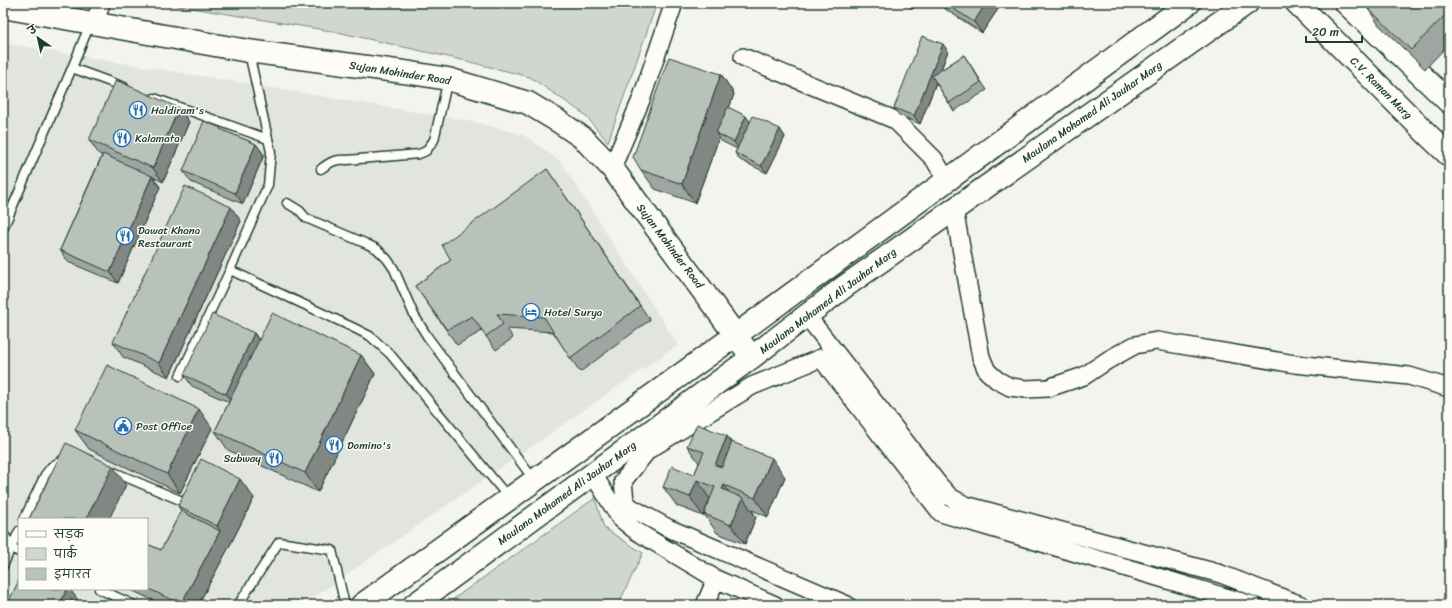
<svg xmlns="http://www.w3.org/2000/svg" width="1452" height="608" viewBox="0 0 1452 608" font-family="Sriracha,'Playpen Sans Deva',sans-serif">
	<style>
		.built { fill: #e2e5df; fill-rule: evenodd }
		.green { fill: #d1d6d1; stroke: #788a82 }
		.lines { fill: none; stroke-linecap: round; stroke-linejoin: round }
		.lane-casing { stroke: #1f3d34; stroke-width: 11 }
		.street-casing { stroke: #1f3d34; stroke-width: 20 }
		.secondary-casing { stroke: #1f3d34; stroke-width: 25 }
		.lane { stroke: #fdfcf7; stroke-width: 8 }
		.street { stroke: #fdfcf7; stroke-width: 17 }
		.secondary { stroke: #fdfcf7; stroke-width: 22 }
		.wall { fill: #9fa6a1; stroke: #1f3d34 }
		.shaded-wall { fill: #828783; stroke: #1f3d34 }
		.building { fill: #b9c1bb; stroke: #1f3d34 }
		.labels { text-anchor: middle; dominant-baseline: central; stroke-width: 3; stroke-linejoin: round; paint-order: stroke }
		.street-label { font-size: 11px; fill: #1f3d34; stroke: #fdfcf7 }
		.poi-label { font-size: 11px; fill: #1f3d34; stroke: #fdfcf7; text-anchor: start }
	</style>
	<rect width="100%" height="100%" fill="#f4f4ef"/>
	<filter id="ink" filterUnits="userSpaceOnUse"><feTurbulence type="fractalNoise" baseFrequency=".025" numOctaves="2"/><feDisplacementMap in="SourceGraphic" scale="8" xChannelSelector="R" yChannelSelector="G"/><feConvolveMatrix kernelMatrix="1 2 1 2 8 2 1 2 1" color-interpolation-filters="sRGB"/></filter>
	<g filter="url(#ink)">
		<!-- built -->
		<path class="built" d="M3,43l467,78 54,14 37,27 117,183 -375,260h-300v-38l6,-15 -6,-3zM19,519h128v70h-128z"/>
		<!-- green -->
		<path class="green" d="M161,3h496l-49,139 -24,-28 -54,-37 -64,-16 -129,-29z
			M595,498l9,30 39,25 -25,52h-173z"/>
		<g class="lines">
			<defs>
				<path id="lane" d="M72,68l52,19
					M154,98l114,41
					M321,169c9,-7 14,-10 26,-9l72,-6 7,-3 8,-11 14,-61
					M287,203l13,8 6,7 61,26 10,5 10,10 7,10 20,46 13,21 107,144
					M3,229l69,-161 18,-44
					M230,270l122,57 18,9 20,18 118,143
					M180,376l50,-106 38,-85 3,-33 -22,-99
					M109,470l78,33
					M24,519l21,-44 6,-8 16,-10
					M19,531l-8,17 8,4
					M3,534c12,12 6,18 0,32
					M99,589l35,16
					M238,605l41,-63 53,8 13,55"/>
				<path id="street" d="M95,23l6,-20
					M743,57l152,63 39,39 13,22
					M612,168l29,-68 33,-97
					M954,209l27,148 6,14 10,9 13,7 16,2 22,-1 36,-12 24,-16 27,-15 22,-4 138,23 114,12 40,12
					M807,316l132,169 11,12 15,8 256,69 80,31
					M593,474l27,44 16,13 80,48 59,26
					M705,605l11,-26
					M847,605l-179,-77 -38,-21 -5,-6 -2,-20 25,-31 104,-64 69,-28 120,155 311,92"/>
				<path id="secondary" d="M1297,3l131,132 21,20
					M1346,3l103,99
					M3,7l245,44 163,22 37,6 80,24 30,18 25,17 29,30 133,180
					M362,605l374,-270 453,-332
					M414,605l337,-247 93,-71 403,-284"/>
			</defs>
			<!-- lane casing -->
			<use href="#lane" class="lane-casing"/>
			<!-- street casing -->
			<use href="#street" class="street-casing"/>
			<!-- secondary casing -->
			<use href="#secondary" class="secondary-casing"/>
			<!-- lane -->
			<use href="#lane" class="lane"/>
			<!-- street -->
			<use href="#street" class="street"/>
			<!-- secondary -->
			<use href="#secondary" class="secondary"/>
		</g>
		<!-- wall -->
		<path class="wall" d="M904,3h13l-4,6z
			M936,3h66l-20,30z
			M1449,3v41l-24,25 -46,-44 -13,-19z
			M948,51l-7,19 23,-15 23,35 -33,21 -18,-28 -16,41 -21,-9 -5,-7z
			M721,74l13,20 -5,14 21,14 30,7 5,8 -18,36 -27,-13 -5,-7 2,-4 -16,-8 -2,-3 -24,65 -40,-14 -14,-19z
			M179,108l10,14 -26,60 -10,-5 7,10 -42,96 -50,-21 -8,-12 42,-95 -3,-1 -10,-14z
			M222,130l34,14 8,11 -21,49 -52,-22 -8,-11z
			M547,169l103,151 -70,52 -27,-40 -46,-3 6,9 -17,12 -14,-19 -25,14 -42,-59 36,-26z
			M241,221l-72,156 -46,-20 -10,-15z
			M254,333l5,7 102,15 14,19 -57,118 -90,-42 -13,-19 14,-29 -37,-16 -8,-11z
			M212,428l-32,65 -91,-44 -14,-19z
			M727,436l5,7 53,34 -17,40 -16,-7 4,7 -11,27 -28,-11 -13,-19 6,-15 -7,17 -26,-10 -14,-19 31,-12 5,-12 -12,-17z
			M254,498l-24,47 -32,60h-35l-34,-16h18v-45l14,6 20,-39 -3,-5z"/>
		<!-- shaded-wall -->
		<path class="shaded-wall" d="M909,3h8l-4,6z
			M986,3h16l-20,30 -8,-11z
			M943,44l5,7 -28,73 -6,-8z
			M721,74l13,20 -14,41 -4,-2 3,5 -24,65 -13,-19z
			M179,108l10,14 -26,60 -10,-14z
			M746,116l6,8 -13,26 -5,-8z
			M780,129l5,8 -18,36 -6,-7z
			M256,144l8,11 -21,49 -8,-11z
			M152,176l8,11 -42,96 -8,-11z
			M231,207l10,14 -72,156 -10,-14z
			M254,333l7,11 -27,61 -8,-11z
			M361,355l14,19 -57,118 -13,-19z
			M199,409l13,19 -32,65 -13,-19z
			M727,436l13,19 -11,29 -14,-19z
			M772,458l13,19 -17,40 -13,-19z
			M113,466l13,19 -17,34h-23z
			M240,479l14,19 -24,47 -32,60h-16l-1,-1 39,-73 -3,-5z
			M697,480l13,19 -7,17 -13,-19z
			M724,485l13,19 -15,-15z
			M743,498l13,19 -11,27 -14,-19z
			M67,589h3l8,11 -2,5h-17z"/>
		<!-- building -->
		<path class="building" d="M945,3h41l-12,19z
			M1368,3h81v8l-38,39 -45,-44z
			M922,36l21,8 -29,72 -20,-8z
			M964,55l17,27 -32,21 -17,-27z
			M669,57l52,17 -39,110 -41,-14 -8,-13z
			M116,80l63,28 -26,60 -64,-28z
			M728,107l18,9 -12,26 -18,-9z
			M753,116l27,13 -19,37 -26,-13z
			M204,121l17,7 -1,1 36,15 -21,49 -52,-22z
			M103,154l49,22 -42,96 -50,-22z
			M547,169l93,137 -70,52 -26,-41 -47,-3 6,10 -17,12 -14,-20 -25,14 -32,-44 36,-26 -9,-15z
			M185,186l46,21 -72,156 -46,-21z
			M272,313l89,42 -56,118 -90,-42z
			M212,314l42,19 -28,61 -42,-19z
			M107,365l92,44 -32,65 -92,-44z
			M697,424l30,12 -12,29 7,2 10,-25 40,16 -17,40 -31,-13 -2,4 21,9 -12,27 -27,-11 11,-27 -18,-7 -7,17 -27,-10 9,-21 22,9 10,-23 -17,-6z
			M66,443l47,23 -27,53h-57z
			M201,459l39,20 -23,47 -39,-20z
			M181,511l39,20 -39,73 -34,-16v-44l14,6z
			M19,580v9h48l-8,16h-52z"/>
	</g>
	<!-- icons -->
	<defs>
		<symbol id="restaurant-ring" viewBox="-11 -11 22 22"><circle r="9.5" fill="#fdfcf7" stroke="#1f6fb2" stroke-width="1.5"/><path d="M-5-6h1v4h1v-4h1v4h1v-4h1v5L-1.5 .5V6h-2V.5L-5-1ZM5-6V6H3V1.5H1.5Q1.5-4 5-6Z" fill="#1f6fb2"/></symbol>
		<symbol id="hotel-ring" viewBox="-11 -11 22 22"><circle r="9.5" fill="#fdfcf7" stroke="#1f6fb2" stroke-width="1.5"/><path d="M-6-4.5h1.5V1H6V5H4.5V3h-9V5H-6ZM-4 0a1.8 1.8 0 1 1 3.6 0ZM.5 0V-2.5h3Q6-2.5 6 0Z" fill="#1f6fb2"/></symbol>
		<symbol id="civic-ring" viewBox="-11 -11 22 22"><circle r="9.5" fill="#fdfcf7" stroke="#1f6fb2" stroke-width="1.5"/><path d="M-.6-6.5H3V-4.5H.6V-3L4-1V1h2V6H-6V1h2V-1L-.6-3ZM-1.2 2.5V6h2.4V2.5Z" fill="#1f6fb2"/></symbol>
	</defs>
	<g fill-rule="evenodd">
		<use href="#restaurant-ring" x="128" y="100" width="20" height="20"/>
		<use href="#restaurant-ring" x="112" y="128" width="20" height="20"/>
		<use href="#restaurant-ring" x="115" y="226" width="20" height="20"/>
		<use href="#hotel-ring" x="521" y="302" width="20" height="20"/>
		<use href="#civic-ring" x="113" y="416" width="20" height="20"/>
		<use href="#restaurant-ring" x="324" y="435" width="20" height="20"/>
		<use href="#restaurant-ring" x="264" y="448" width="20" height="20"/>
	</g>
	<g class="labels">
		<!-- street labels -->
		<g class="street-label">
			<text transform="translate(400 73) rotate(9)">Sujan Mohinder Road</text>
			<text transform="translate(1381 88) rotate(45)">C.V. Raman Marg</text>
			<text transform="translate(1092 112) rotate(-35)">Maulana Mohamed Ali Jauhar Marg</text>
			<text transform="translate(670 246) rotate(53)">Sujan Mohinder Road</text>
			<text transform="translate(828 301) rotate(-37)">Maulana Mohamed Ali Jauhar Marg</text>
			<text transform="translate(567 493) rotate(-36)">Maulana Mohamed Ali Jauhar Marg</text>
		</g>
		<!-- poi labels -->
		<g class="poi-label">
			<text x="151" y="110">Haldiram's</text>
			<text x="135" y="138">Kalamata</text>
			<text x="138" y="230">Dawat Khana<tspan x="138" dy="13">Restaurant</tspan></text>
			<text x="544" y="312">Hotel Surya</text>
			<text x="136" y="426">Post Office</text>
			<text x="347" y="445">Domino's</text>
			<text x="261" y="458" text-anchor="end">Subway</text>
		</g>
	</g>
	<!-- margin -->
	<rect width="1452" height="608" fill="none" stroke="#fdfcf7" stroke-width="16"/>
	<rect x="8" y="8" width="1436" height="592" fill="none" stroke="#1f3d34" stroke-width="1.5" filter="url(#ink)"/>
	<!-- legend -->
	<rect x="18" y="518" width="130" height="72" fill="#fdfcf7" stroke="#a4b0a9"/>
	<rect x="26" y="531" width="20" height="6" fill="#fdfcf7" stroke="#a4b0a9"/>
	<text x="54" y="538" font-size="12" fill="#1f3d34">सड़क</text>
	<rect x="26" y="548" width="20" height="12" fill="#d1d6d1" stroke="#a4b0a9"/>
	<text x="54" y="558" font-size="12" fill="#1f3d34">पार्क</text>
	<rect x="26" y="568" width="20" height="12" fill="#b9c1bb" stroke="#a4b0a9"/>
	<text x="54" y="578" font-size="12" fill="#1f3d34">इमारत</text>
	<!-- north arrow -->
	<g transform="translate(38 38) rotate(326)" stroke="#fdfcf7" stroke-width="3" paint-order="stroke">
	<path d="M0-3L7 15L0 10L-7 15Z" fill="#1f3d34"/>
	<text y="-6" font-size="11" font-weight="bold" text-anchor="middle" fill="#1f3d34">उ</text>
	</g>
	<!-- scale -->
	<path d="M1306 36v6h56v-6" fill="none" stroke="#1f3d34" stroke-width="2"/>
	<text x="1312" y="36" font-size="12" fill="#1f3d34" stroke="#fdfcf7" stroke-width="3" paint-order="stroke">20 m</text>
</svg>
